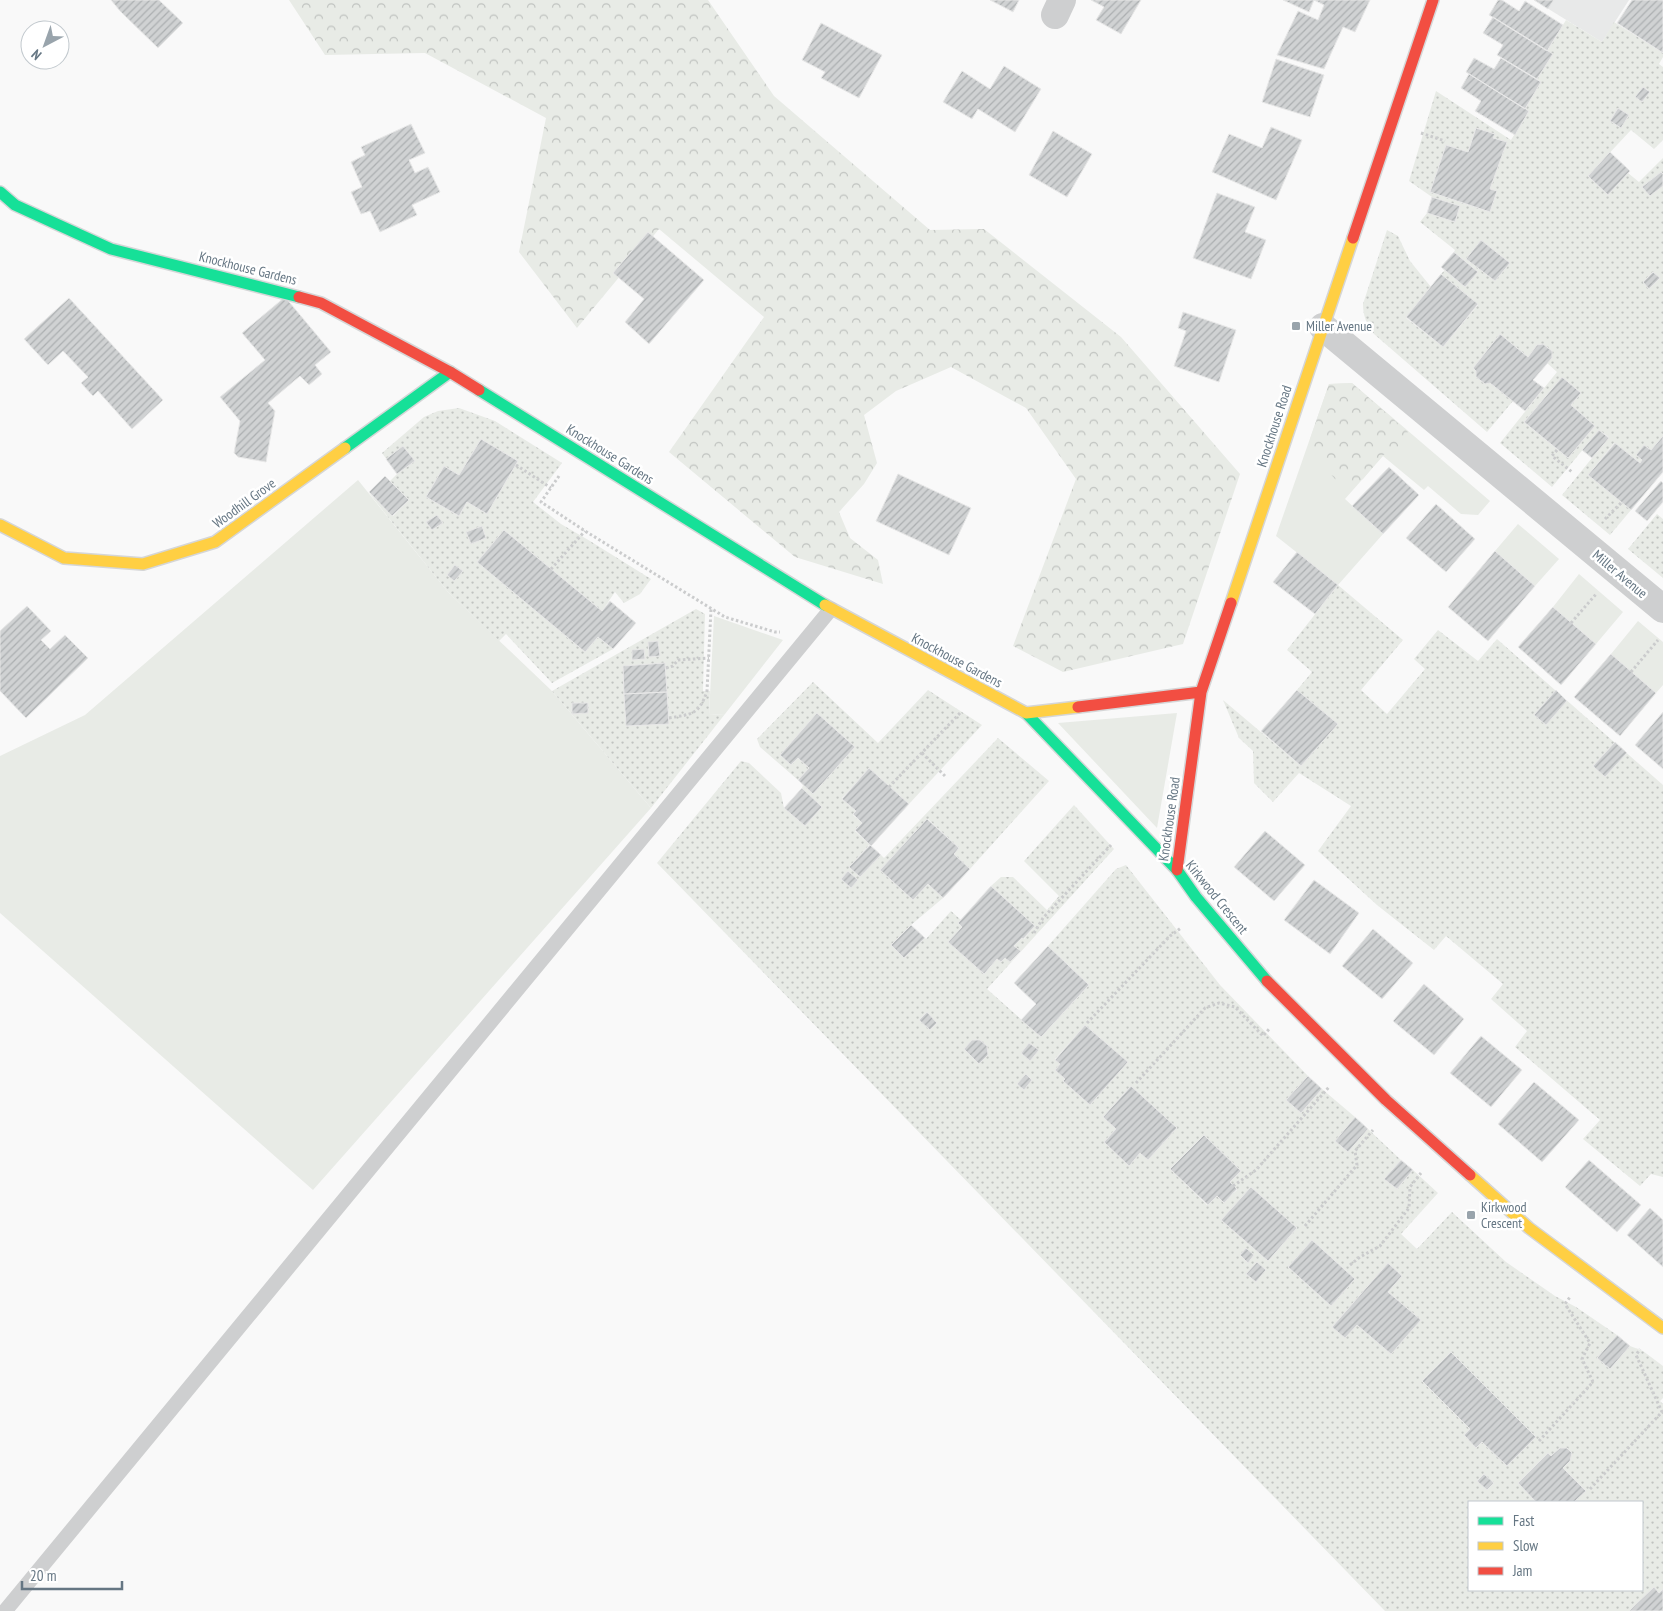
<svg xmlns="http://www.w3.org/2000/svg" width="1663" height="1611" viewBox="0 0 1663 1611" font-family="'PT Sans Narrow',sans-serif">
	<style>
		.built { fill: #e8e9e9 }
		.grass { fill: #e8ebe6 }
		.forest { fill: url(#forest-crowns) }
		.park { fill: url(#park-dots); fill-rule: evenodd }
		.building { fill: url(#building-hatch); stroke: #e8e8e8 }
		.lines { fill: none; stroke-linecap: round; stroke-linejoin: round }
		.fast-casing { stroke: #d5d6d7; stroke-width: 14 }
		.slow-casing { stroke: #d5d6d7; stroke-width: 14 }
		.jam-casing { stroke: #d5d6d7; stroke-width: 14 }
		.path { stroke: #cbcccd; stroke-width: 3; stroke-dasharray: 2.5 2.5; stroke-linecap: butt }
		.lane { stroke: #cecfd0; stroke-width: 15 }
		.street { stroke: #cecfd0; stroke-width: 28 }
		.fast { stroke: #16e098; stroke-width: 11 }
		.slow { stroke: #ffcf43; stroke-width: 11 }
		.jam { stroke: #f24e42; stroke-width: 11 }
		.poi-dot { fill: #99a4ac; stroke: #fff; stroke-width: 2 }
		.labels { text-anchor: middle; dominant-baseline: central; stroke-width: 5; stroke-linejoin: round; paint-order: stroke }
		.street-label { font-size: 14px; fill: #657683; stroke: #fff }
		.poi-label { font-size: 14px; fill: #657683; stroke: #fff; text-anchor: start }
	</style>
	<defs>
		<pattern id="forest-crowns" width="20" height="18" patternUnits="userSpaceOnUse" patternTransform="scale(1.25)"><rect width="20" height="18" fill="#e8ebe6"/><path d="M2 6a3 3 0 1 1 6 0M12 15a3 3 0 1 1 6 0" fill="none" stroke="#c0c3c0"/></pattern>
		<pattern id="park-dots" width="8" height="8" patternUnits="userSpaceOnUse" patternTransform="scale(1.25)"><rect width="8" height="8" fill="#e8ebe6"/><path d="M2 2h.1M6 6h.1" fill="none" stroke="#c0c3c0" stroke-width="1.8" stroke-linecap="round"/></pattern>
		<pattern id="building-hatch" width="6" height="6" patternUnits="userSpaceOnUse" patternTransform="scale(1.25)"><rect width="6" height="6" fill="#d0d2d3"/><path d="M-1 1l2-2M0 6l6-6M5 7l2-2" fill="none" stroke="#acafb1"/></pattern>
	</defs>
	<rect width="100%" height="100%" fill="#f9f9f9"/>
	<!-- built -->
	<path class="built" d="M1534,0h95l-27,42z"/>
	<!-- grass -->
	<path class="grass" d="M1352,383l138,118 -12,14 -17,-1 -33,-28 -4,4 -41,-34 -38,43 38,35 -45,51 -62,-49 53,-152z
		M358,480l90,112 104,99 99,117 -338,382 -313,-277v-157l85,-41z
		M1518,524l41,35 -24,27 -40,-35z
		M1579,574l44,38 -27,32 -43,-37z
		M714,616l69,24 -58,74 -16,1z
		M1638,621l25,21v43l-7,8 -45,-39z
		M1177,713l-20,115 -99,-105z"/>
	<!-- forest -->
	<path class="forest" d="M289,0h419l66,96 156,134 54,-1 137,108 119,137 -57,170 -120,28 -50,-26 63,-167 -50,-71 -75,-41 -55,24 -32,24 13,48 -13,21 -25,28 11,26 28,22 5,24 -88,-27 -126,-105 95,-135 -105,-88 -82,99 -58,-76 27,-134 -121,-65 -100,2z
		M1352,383l56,49 -5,9 -8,9 -12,5 -20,24 -13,7 -15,-7 -9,-10 -16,-30 19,-55z"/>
	<!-- park -->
	<path class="park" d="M1566,20l36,22 12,-20 49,31v4l-4,7 4,3v73l-9,9 -23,-19 -43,46 20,19 20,-22 11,9 24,-24v278l-12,14 -7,-5 -2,15 -2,3 -26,-20 -25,31 42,36 -21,25 -48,-40 47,-58 -10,-7 -47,57 -52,-44 57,-71 -10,-9 5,-12 -10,-7 -5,1 -9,12 -28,-23 -27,34 3,3v6l14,6 23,18 -26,31 -113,-98c-7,-10 -11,-17 -11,-30l24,-74 11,6 12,25 21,26 -25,31 37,29 35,-42 -37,-31 4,-4 20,17 13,-15 -24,-20 1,-2 -35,-28 7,-9 28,9 5,-16 -28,-9 -23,-16 27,-90 75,49 18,-29 -4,-2 16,-27 -4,-3 15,-24 -5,-4zM1476,128l18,6 -1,4 13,4 -16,47 7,2 -7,21 -60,-20 16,-47 22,7zM1562,377l19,16 -10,12 24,21 -27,32 -44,-36z
		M459,408l36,13 67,42 -29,39 28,22 29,17 61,38 -11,15 -16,9 -9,-11 -13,19 -98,-81 -26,32 107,90 13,-15 15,12 -61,34 -46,-49 -7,7 -51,-49 -80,-100 25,24 16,-16 -19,-19 7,-7 -15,-21 42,-36 14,-6zM481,439l37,22 -31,53 -20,-12 -8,14 -32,-19 17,-31 15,9z
		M1657,514l6,5v59l-35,-29z
		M1338,585l65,55 -42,50 26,24 38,-45 -11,-10 24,-29 40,31 19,-22 166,146v392l-12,-3 -11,12 -57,-47 17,-19 -85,-73 12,-16 -36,-32 12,-15 -57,-48 -12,14 -57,-45 -59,-54 33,-45 -52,-33 -26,29 -19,-19 -1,-32 -14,-13 -16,-38 78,66 36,-42 -40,-34 15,-18 -25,-22z
		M696,609l9,5 -2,77h7l-1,24 16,-1 -74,94 -99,-117zM667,692l2,32 -43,2 -1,-32z
		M813,682l65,61 50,-53 54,35 -73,79 -40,-35 -27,29 14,13 -3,4 9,8 -7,8 16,15 -2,-1 -19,21 10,11 21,-22 3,3 114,-120 51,43 -79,88 -16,-15 5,-6 -31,-29 -48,51 33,30 15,-16 15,14 -32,27 -19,20 12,13 21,-20 1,1 25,-28 10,9 -3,3 4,4 -13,15 35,32 13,-15 4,3 4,-4 6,4 9,-11 -6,-5 8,-8 2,1 11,-13 -44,-40 10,-9h12l34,33 12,-14 -35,-35 50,-56 40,44 -127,140 54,48 48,-52 -41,-39 68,-77 10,-4 94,120 88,91 -22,24 15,13 21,-24 33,28 -20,24 13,11 20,-23 33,31 -16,20 12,9 16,-19 25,23 -37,41 16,15 35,-37 54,50 49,34 21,11 41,28 -20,23 13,11 20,-23 13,5 20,15v32l-3,3 3,3v185l-4,4 -5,-6 -25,24h-244l-728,-748 84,-102 8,2 32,30 3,15 21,18 17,-19 -20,-19 1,-3 10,8 42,-46 -38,-34 -37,42 11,10 7,-7 11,10 -11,12 -38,-33 -3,-8zM1085,1025l42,37 -37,43 -27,-24 2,-2 -10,-9 5,-6 -5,-5zM1131,1086l46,42 -29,32 -8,-7 -11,12 -25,-23 12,-13 -13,-12zM1204,1135l37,36 -11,11 7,8 -13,12 -7,-6 -10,9 -37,-36zM1251,1187l46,41 -29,33 -47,-41zM1312,1240l43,39 -24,27 -43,-39zM1388,1264l14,12 -14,16 32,28 -29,34 -34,-29 -25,2zM1451,1352l85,85 -29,29 -25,-24 -6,6 -12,-13 6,-6 -48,-48zM1560,1448h7l5,5 -2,8 -7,7 23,23 -12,11h68v88h-173v-88h67l-18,-19 30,-30 3,3z"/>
	<!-- building -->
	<path class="building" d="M111,0h48l24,23 -25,25 -38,-37z
		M990,0h29l-6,12z
		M1091,0h50l-20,34 -25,-14 8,-13z
		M1283,0h87l-15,32 -12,-5 -19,42 -47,-14 21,-44 20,9 6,-15 -10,-5 -5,12z
		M1498,0h4l17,11 6,-10 38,24 -16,26 -58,-36z
		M1534,0h20l-6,9z
		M1632,0h31v53l-46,-30z
		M1493,17l60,37 -16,25 -40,-24 6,-10 -20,-12z
		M821,23l61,32 -23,43 -38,-20 4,-6 -23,-12z
		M1474,58l20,11 7,-11 40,24 -16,27 -59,-37z
		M1276,59l48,16 -14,42 -48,-15z
		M1004,66l37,23 -26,43 -37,-23 -6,10 -29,-17 19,-31 28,18z
		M1469,74l60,37 -14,24 -40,-24 6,-10 -20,-13z
		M1643,87l7,5 -8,10 -7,-5z
		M1618,108l11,7 -8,13 -11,-7z
		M411,124l14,29 -16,7 6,13 13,-6 12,25 -28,13 5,10 -37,17 -10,-21 -9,3 -10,-22 11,-5 -11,-25 14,-7 -4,-8z
		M1271,127l31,13 -26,60 -64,-28 17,-38 33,14z
		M1476,128l19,6 -2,4 14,4 -17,47 7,2 -7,21 -60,-20 16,-47 22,7z
		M1053,131l39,23 -25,43 -38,-22z
		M1610,152l20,19 -22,24 -20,-19z
		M1661,172l2,2v12l-13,10 -8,-9z
		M1217,193l38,14 -10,25 21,8 -15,39 -58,-21z
		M1432,197l28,9 -5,16 -28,-9z
		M648,232l56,48 -55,64 -24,-22 19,-23 -31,-26z
		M1481,240l29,23 -15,18 -29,-22z
		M1454,252l24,20 -13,15 -24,-20z
		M1653,272l7,6 -11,11 -6,-7z
		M1441,274l37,30 -35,43 -37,-30z
		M285,297l46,55 -16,13 7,9 -13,11 -9,-9 -32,27 7,8 -9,51 -28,-5 -4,-4 6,-32 -20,-24 45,-37 -23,-27z
		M69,298l94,102 -31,29 -34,-38 -5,5 -12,-13 7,-6 -25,-26 -15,14 -24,-26z
		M1183,312l53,18 -17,52 -45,-16 12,-35 -8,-3z
		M1500,334l28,23 9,-12 6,-1 9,7v7l-19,22 11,8 -19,23 -35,-28 -5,1 -9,-7v-6l-3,-3z
		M1562,377l19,16 -10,12 24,21 -27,32 -44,-36z
		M1599,430l10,8 -17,20 -10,-8z
		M1663,436v36l-32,38 -43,-35 27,-32 25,20 2,-3 -6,-5 8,-10 7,5z
		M481,439l37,22 -31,53 -20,-12 -8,14 -33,-19 18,-31 15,9z
		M403,446l12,15 -18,13 -11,-15z
		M1389,467l30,28 -36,39 -31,-28z
		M898,474l73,34 -22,47 -73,-34z
		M385,476l24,24 -17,16 -23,-24z
		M1661,481l2,2v19l-16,19 -12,-10z
		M1436,504l39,35 -29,33 -40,-34z
		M437,515l6,8 -11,7 -6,-8z
		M482,526l4,12 -15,6 -5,-12z
		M504,530l98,81 8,-10 26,22 -23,26 -15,-12 -13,15 -108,-90z
		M1495,551l40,35 -47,55 -40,-34z
		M1297,552l41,33 -23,29 -42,-32z
		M455,565l8,6 -9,10 -7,-6z
		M27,606l24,25 -10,9 9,9 15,-14 23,23 -62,60 -26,-27v-60z
		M1553,607l43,37 -35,41 -43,-38z
		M658,641l2,15 -11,1 -1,-15z
		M644,649l1,10 -13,1v-10z
		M1611,654l45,39 -36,43 -46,-39z
		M665,663l2,29 -43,2 -1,-28z
		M1297,690l41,34 -37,42 -40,-35z
		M1556,690l11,11 -21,24 -12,-10z
		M667,692l2,32 -43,2 -2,-32z
		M572,703h16v10l-16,1z
		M1663,712v57l-28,-24z
		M817,713l38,34 -42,47 -15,-14 11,-12 -11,-10 -7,7 -11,-10z
		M1615,742l12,11 -22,24 -12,-11z
		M869,768l40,36 -38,42 -16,-16 7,-7 -9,-9 3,-3 -14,-12z
		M802,788l20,19 -17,19 -21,-18z
		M927,819l32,29 -5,6 16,15 -27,29 -15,-14 -15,16 -33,-30z
		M1265,831l40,34 -31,36 -40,-34z
		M870,845l11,10 -21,22 -11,-10z
		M848,871l10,9 -7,8 -10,-9z
		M1314,880l45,33 -29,41 -46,-34z
		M991,886l44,40 -12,13 -1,-1 -8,8 7,5 -11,11 -5,-4 -4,4 -4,-3 -13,15 -36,-32 14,-15 -4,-4z
		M911,925l14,13 -21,20 -13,-13z
		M1373,929l40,34 -31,36 -40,-33z
		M1048,946l41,39 -48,52 -20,-17 15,-16 -22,-21z
		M1424,984l40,35 -30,36 -41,-34z
		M927,1012l10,11 -7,7 -11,-10z
		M1085,1025l43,37 -38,43 -27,-24 2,-2 -10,-9 5,-6 -5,-4z
		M1481,1036l41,34 -31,37 -41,-34z
		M972,1040h8l7,6 1,9 -9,9 -15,-15z
		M1029,1043l10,7 -9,11 -9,-8z
		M1026,1074l6,6 -8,10 -7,-6z
		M1308,1076l14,13 -21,24 -15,-13z
		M1534,1082l45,38 -37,42 -44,-38z
		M1131,1086l46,42 -29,32 -8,-7 -11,13 -25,-24 12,-13 -13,-12z
		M1355,1117l13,12 -20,23 -13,-11z
		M1204,1135l37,36 -11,11 7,7 -13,14 -7,-7 -9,9 -38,-36z
		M1401,1160l12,10 -16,19 -13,-10z
		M1589,1160l52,45 -24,27 -52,-45z
		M1251,1187l46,41 -29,33 -47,-41z
		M1650,1208l13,12v47l-36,-32z
		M1312,1240l43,39 -24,27 -43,-39z
		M1246,1248l8,7 -6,8 -8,-8z
		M1257,1262l9,8 -10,12 -10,-8z
		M1388,1263l14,13 -14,16 33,28 -30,34 -34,-29 -12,13 -13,-11z
		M1617,1335l13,11 -20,23 -13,-11z
		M1451,1352l85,85 -29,29 -25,-24 -6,6 -12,-13 6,-6 -48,-48z
		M1560,1448h7l5,5 -2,8 -7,7 23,23 -12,11h-38l-18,-19 30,-30 3,3z
		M1484,1474l10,9 -7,7 -10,-9z
		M1654,1587l5,6 4,-4v22h-34z"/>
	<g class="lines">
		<defs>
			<path id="fast" d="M0,192l15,13 96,44 188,48
				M479,390l346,215
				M345,448l105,-76
				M1026,713l151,157 19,27 71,84"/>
			<path id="slow" d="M0,525l64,33 79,6 72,-22 130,-94
				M1231,603l122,-365
				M825,605l201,108 52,-6
				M1470,1175l59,53 134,100"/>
			<path id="jam" d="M1353,238l80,-238
				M299,297l22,6 129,69 29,18
				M1078,707l123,-15
				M1177,870l24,-178 30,-89
				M1267,981l119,119 84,75"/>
		</defs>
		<!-- fast casing -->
		<use href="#fast" class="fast-casing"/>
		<!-- slow casing -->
		<use href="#slow" class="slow-casing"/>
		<!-- jam casing -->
		<use href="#jam" class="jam-casing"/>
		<!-- path -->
		<path class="path" d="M1421,133l24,8
			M1557,450l-5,6 20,16
			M516,465l35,23
			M559,476l-18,26 44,29 140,86 50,15h5
			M1605,519l17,-17
			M551,569l34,-38
			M1571,623l26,-30
			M666,668l7,-2 5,-6 31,-2
			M1631,672l27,-32
			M669,718c23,-4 30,-3 38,-27l4,-82
			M922,753l24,24
			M889,787l72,-75
			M1034,933l9,-15 68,-73
			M1087,1023l83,-87 11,-8
			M1136,1083l69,-75 14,-5 16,4 28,29 7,-8
			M1233,1186l23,-16 73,-83
			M1305,1226l52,-61 -2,-14 18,-21
			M1350,1265l10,-8 20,-11 29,-38 1,-21 11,-14
			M1539,1441l54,-59 -11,-23 8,-16 -25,-39 5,-7
			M1590,1489l72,-77 -26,-57 4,-6"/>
		<!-- lane -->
		<path class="lane" d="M5,1611l826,-1002"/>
		<!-- street -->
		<path class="street" d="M1055,15l7,-15
			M1323,327l340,282"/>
		<!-- fast -->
		<use href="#fast" class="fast"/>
		<!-- slow -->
		<use href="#slow" class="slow"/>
		<!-- jam -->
		<use href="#jam" class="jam"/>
	</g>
	<!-- markers -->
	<g class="poi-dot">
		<rect x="1291" y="321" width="10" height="10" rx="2.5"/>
		<rect x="1466" y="1210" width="10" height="10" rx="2.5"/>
	</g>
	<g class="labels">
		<!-- street labels -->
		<g class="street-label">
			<text transform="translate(248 268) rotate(14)">Knockhouse Gardens</text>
			<text transform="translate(1274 426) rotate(-72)">Knockhouse Road</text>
			<text transform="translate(610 454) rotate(32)">Knockhouse Gardens</text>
			<text transform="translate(244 503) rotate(-36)">Woodhill Grove</text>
			<text transform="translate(1620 574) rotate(40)">Miller Avenue</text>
			<text transform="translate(957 660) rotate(28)">Knockhouse Gardens</text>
			<text transform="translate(1169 819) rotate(-82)">Knockhouse Road</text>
			<text transform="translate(1217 897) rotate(51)">Kirkwood Crescent</text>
		</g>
		<!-- poi labels -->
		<g class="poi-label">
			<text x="1306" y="326">Miller Avenue</text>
			<text x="1481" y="1207">Kirkwood<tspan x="1481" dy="16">Crescent</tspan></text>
		</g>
	</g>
	<!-- legend -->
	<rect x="1468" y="1501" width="175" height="90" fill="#ffffff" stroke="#c1c8cd"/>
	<rect x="1478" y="1517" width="25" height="8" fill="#16e098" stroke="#c1c8cd"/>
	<text x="1513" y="1526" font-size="15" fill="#657683">Fast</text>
	<rect x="1478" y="1542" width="25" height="8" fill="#ffcf43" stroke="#c1c8cd"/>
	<text x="1513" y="1551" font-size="15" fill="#657683">Slow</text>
	<rect x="1478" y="1567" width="25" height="8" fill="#f24e42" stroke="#c1c8cd"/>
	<text x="1513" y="1576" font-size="15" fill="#657683">Jam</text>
	<!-- north arrow -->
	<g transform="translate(45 45) rotate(221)"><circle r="24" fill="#ffffff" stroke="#c1c8cd"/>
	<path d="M0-4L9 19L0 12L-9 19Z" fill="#99a4ac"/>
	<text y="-8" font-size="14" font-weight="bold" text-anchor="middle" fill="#657683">N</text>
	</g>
	<!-- scale -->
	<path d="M22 1581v8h100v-8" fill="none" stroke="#657683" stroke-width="2.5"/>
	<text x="30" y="1581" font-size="15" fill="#657683" stroke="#ffffff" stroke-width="4" paint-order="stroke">20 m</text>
</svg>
